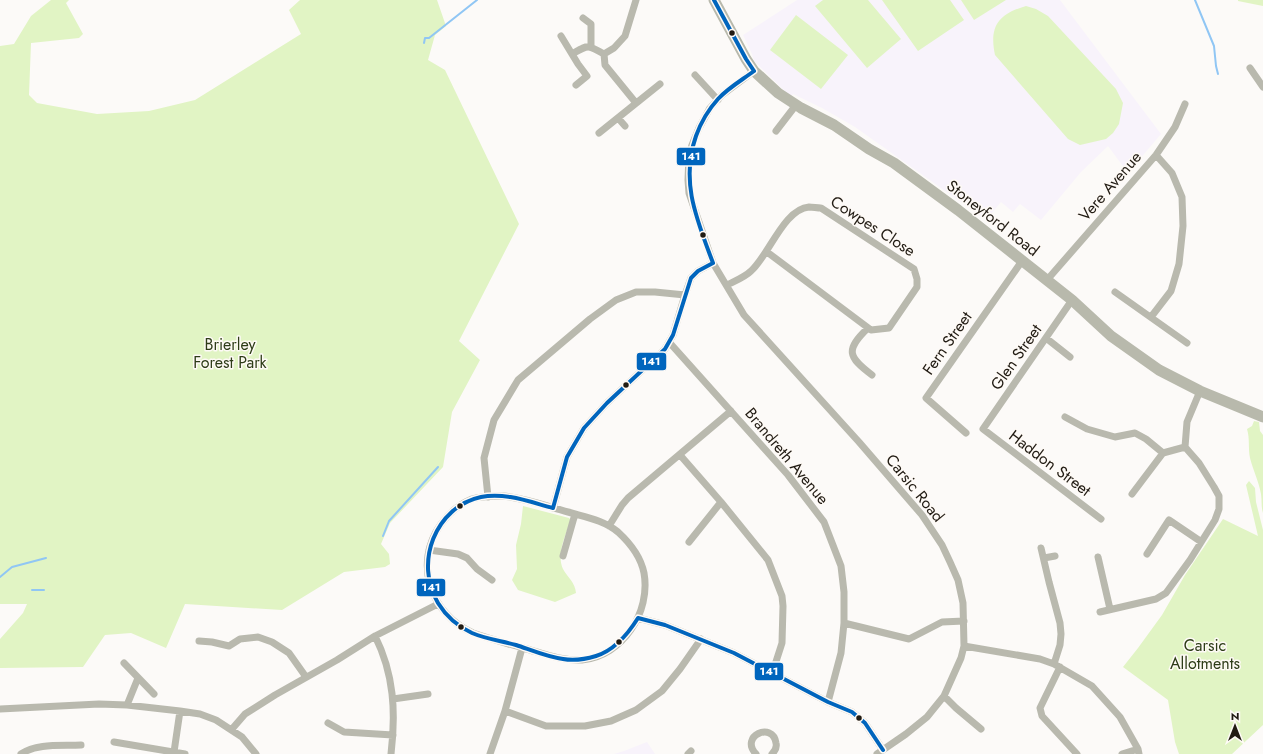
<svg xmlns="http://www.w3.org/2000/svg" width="1263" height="754" viewBox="0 0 1263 754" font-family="Jost,sans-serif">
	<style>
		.education { fill: #f8f3fb }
		.green { fill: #e1f4c4 }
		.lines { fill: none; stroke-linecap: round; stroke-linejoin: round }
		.stream { stroke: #90c6f4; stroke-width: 2 }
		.minor { stroke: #b9b9ae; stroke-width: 7 }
		.secondary { stroke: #b8b9ac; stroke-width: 11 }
		.bus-1-casing { stroke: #fefaf6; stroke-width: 7 }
		.bus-1 { stroke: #0065bd; stroke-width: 4 }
		.bus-dot { fill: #211b13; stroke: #fefaf6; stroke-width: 1.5 }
		.labels { text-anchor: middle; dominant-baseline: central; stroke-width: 3; stroke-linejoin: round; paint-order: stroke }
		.street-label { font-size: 16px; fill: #211b13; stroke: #fefaf6 }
		.park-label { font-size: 16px; fill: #2d3c17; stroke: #fefaf6 }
		.line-badge { stroke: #fefaf6; stroke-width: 1.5 }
		.badge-label { font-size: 11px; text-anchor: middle; font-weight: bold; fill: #fff }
	</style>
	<rect width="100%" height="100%" fill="#fcfaf8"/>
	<!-- education -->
	<path class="education" d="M797,0h263l101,134 -33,39 -20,-27 -27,26 -40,48 -21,-16 -7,8 -12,-10 -15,18 -131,-93 -33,-19 -29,-14 -2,3 -37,-36 -2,-7 -9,-19z
		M647,742l8,12h-41l10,-3z"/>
	<!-- green -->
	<path class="green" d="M51,0h18l-3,3 17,31 -4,4 -48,5 -2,52 8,8 60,11 52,-3 46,-11 106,-66 -12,-24 11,-10h137l9,26 -11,9 -7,25 17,10 74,154 -60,117 21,19 -28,52 -9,55 -53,56 -9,21 8,10 1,10 -5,3 -41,5 -62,38 -97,-6 -19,44 -35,-15 -26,2 -22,32 -83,1v-29l23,-26 4,-9h-27v-558l14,-2 17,-28z
		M823,0h45l33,39 -34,29 -52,-62z
		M882,0h68l14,20 -46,31z
		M961,0h45l-32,20z
		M1238,0h25v6l-25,-5z
		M1026,6l10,3 12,7 68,73 7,14 -4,21 -6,9 -7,6 -26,6 -12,-6 -73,-84c-6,-28 3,-41 31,-49z
		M796,15l52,40 -27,34 -51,-39z
		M1254,421l5,1 1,9 3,4v78c-2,-6 -1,-12 -2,-19 -2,-12 -8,-24 -11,-36 -2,-10 0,-19 -3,-29l5,-3z
		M1249,481l6,7 1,14 7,28v195l-31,29h-53l-4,-12 -7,-42 -45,-33 15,-19 24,-33 23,-40 38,-56 35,17 -12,-51z
		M523,506l46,12 2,2c-5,14 -15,34 -8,49 5,9 12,13 13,24l-21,9 -37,-12 -6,-10 5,-11 -1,-24 5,-21z"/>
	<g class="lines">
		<!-- stream -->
		<path class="stream" d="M1195,0l19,46 2,20 2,8
			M424,43l1,-5h4l48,-38
			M383,536l6,-15 49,-54
			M0,577l12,-10 34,-9
			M32,590h12"/>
		<!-- minor -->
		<path class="minor" d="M636,0l-11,36 -11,12 -10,6 1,11 31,38
			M583,18l8,6v23
			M561,36l17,28 9,12 -11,9
			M572,54c16,-9 15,-10 32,0
			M1250,68l13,19
			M754,71l-32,24 -12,13 -11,20 -7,17 -3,11 -1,24 1,13 24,70 31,52 115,127 63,73 20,30 8,17 8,18 5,23 1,43 -3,12 -17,38 -17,21 -21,17 -29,20
			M695,75l23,25
			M618,118l7,8
			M776,131l20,-26
			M599,133l61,-49
			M1047,280l109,-125 19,-28 10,-23
			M727,285c8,-4 18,-8 24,-14 18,-16 33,-62 58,-64 4,0 8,1 12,1l93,61 3,10v8l-28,41 -18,2 -104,-78
			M1115,292l72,51
			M1072,300l-89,129 118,90
			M1151,317l20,-26 8,-27 4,-38 -1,-29 -10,-24 -16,-18
			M868,328c-23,22 -20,29 4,47
			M1046,338l24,19
			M669,342l119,133 36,47 17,44 3,26v31l-3,30 -13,49
			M1065,417l22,12 28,8 20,-4 11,6 17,14
			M966,433l-40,-35 96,-137
			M680,455l41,47 47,58 14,36 1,10 -1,37 -10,31
			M1132,494l31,-41 22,-6
			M503,496c22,2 43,10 65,16 17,5 36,8 50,20 12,11 23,26 26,41 7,39 -21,83 -62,87 -21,1 -40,-7 -59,-12 -17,-5 -33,-9 -50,-15 -43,-19 -60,-70 -32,-109 8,-11 19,-20 31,-25 10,-3 21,-3 31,-3z
			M488,497l-4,-39 10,-38 24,-40 72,-61 26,-19 20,-8h19l30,3
			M553,508l14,-51 17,-29 23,-25 58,-54 8,-14 12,-40 6,-17 7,-7 15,-8
			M609,526l13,-21 6,-7 103,-87
			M689,542l32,-40
			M1041,548l8,34 11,41 1,11 -1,11 -6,19
			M429,550l29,4 9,4 10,11 15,11
			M1147,554l22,-34 31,21
			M563,556l12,-42
			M1098,557l12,52
			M1044,558l11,-2
			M1100,612l56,-13 10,-6 24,-33 25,-40 4,-11v-13l-5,-9 -15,-24 -14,-16 2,-25 13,-31
			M638,618l27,7 69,28 94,49 24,10 13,11 18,27
			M844,623l65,16 33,-17 22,-1
			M375,636c19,38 21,76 16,118
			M199,641l13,1 17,4 11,-7 18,-2 14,5 17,11 17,24
			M964,646l76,13 14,5 38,22 28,31 18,32 1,5
			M124,663l30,31
			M1060,667l-20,41 2,8 35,38
			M944,696l12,12 25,21
			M393,699l35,-5
			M127,705l11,-27
			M0,709l99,-5 28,1 53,6 20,3 16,6 26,17 14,17
			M505,711l41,15h39l26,-5 25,-11 26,-19 18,-22 21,-30
			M328,723l16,9 49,3
			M232,729l13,-15 30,-19 62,-35 38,-24 63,-32
			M114,742l71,12
			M174,752l6,-41
			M21,754c16,-11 40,-8 60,-9
			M490,754l15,-43 17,-63
			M688,754l3,-3
			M756,754c-17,-18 17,-33 20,-11 1,4 -1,8 -4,11
			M1122,754l16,-5"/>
		<!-- secondary -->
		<path class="secondary" d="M714,0l32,59 8,12 24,22 23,15 33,17 35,24 25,14 64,47 114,90 39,36 48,34 41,21 63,26"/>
		<defs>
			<path id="bus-1" d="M714,0l32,59 8,12
				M713,263c-16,-43 -33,-81 -17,-127 5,-14 12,-26 22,-37 10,-11 24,-19 36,-28
				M553,508c-23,-6 -48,-16 -72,-11 -46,10 -67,66 -43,106 8,13 21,24 34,30 14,6 30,8 44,12 15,5 31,12 47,14 11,2 23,0 33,-3 19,-6 32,-22 42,-38
				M553,508l14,-51 17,-29 23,-25 58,-54 8,-14 18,-57 7,-7 15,-8
				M638,618l27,7 69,28 94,49 24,10 13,11 18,27"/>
		</defs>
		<!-- bus-1 casing -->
		<use href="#bus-1" class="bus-1-casing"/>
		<!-- bus-1 -->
		<use href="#bus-1" class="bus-1"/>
	</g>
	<!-- markers -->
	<g class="bus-dot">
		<circle cx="732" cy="33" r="3.5"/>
		<circle cx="703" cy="235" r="3.5"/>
		<circle cx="626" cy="385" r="3.5"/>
		<circle cx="460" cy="506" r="3.5"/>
		<circle cx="461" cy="627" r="3.5"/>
		<circle cx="619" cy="642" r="3.5"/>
		<circle cx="859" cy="718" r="3.5"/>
	</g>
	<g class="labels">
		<!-- street labels -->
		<g class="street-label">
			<text transform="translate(1110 186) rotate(-49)">Vere Avenue</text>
			<text transform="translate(993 218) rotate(38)">Stoneyford Road</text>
			<text transform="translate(873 226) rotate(33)">Cowpes Close</text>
			<text transform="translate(947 343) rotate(-55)">Fern Street</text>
			<text transform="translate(1016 357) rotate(-55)">Glen Street</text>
			<text transform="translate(787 456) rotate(50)">Brandreth Avenue</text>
			<text transform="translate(1050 463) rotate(37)">Haddon Street</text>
			<text transform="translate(915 488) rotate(51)">Carsic Road</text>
		</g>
		<!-- park labels -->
		<g class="park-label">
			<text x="230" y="344">Brierley<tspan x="230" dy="18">Forest Park</tspan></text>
			<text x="1205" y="645">Carsic<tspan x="1205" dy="18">Allotments</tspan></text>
		</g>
	</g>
	<g class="line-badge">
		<rect x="676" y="147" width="30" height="19" rx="4" fill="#0065bd"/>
		<rect x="636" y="352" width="31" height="19" rx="4" fill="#0065bd"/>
		<rect x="416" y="578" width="30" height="19" rx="4" fill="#0065bd"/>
		<rect x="754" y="662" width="30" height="19" rx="4" fill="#0065bd"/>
	</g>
	<g class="badge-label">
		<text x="691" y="160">141</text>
		<text x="651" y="365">141</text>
		<text x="431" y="591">141</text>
		<text x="769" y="675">141</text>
	</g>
	<!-- north arrow -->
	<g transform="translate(1235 726)" stroke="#fefaf6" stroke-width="3" paint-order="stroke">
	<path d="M0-3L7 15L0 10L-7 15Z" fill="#211b13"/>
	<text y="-6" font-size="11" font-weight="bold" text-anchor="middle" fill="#211b13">N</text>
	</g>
</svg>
